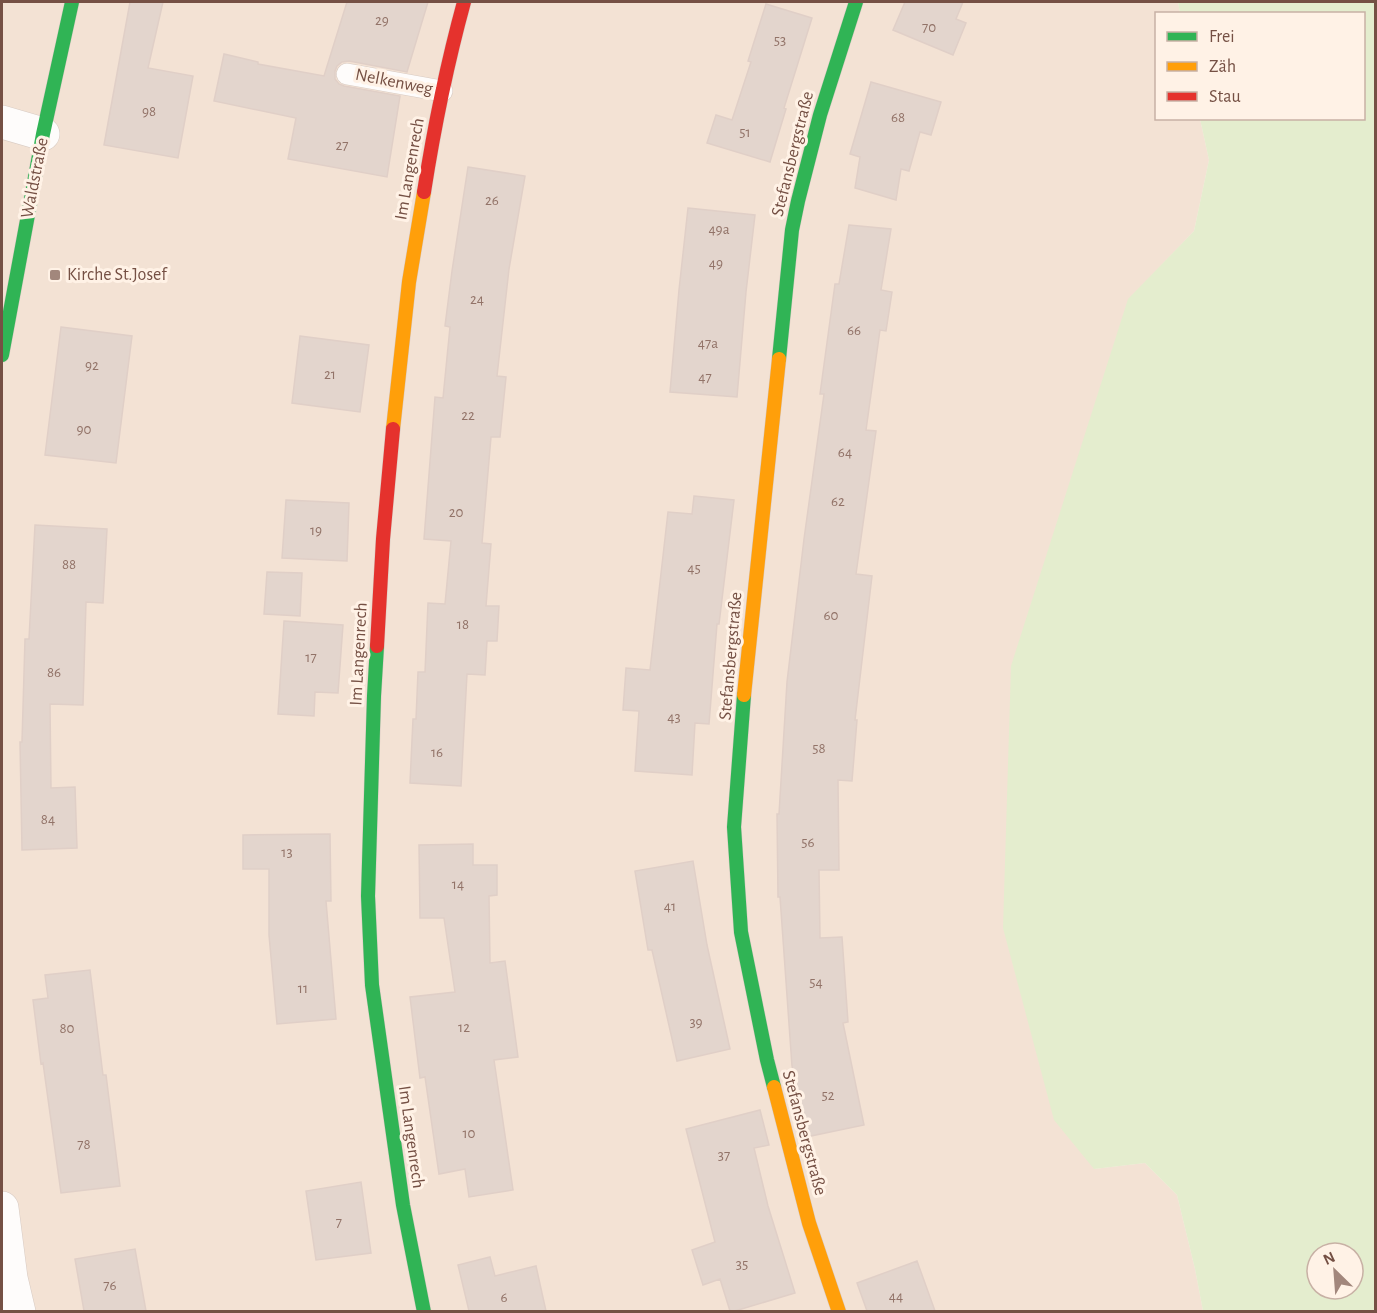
<svg xmlns="http://www.w3.org/2000/svg" width="1377" height="1313" viewBox="0 0 1377 1313" font-family="'Alegreya Sans',sans-serif">
	<style>
		.residential { fill: #f3e2d4 }
		.green { fill: #e4edce; fill-rule: evenodd }
		.building { fill: #e3d5cd; stroke: #e0cfc7; stroke-width: 1.5 }
		.lines { fill: none; stroke-linecap: round; stroke-linejoin: round }
		.lane-casing { stroke: #d8cbc3; stroke-width: 22 }
		.street-casing { stroke: #d8cbc3; stroke-width: 34 }
		.fast-casing { stroke: #d7c9c2; stroke-width: 15 }
		.slow-casing { stroke: #d7c9c2; stroke-width: 15 }
		.jam-casing { stroke: #d7c9c2; stroke-width: 15 }
		.lane { stroke: #fefcfb; stroke-width: 21 }
		.street { stroke: #fefcfb; stroke-width: 33 }
		.fast { stroke: #30b455; stroke-width: 14 }
		.slow { stroke: #ff9f0a; stroke-width: 14 }
		.jam { stroke: #e5322d; stroke-width: 14 }
		.poi-dot { fill: #a2877c; stroke: #fff2e6; stroke-width: 2 }
		.labels { text-anchor: middle; dominant-baseline: central; stroke-width: 6; stroke-linejoin: round; paint-order: stroke }
		.number-label { font-size: 15px; fill: #927368 }
		.street-label { font-size: 18px; fill: #755044; stroke: #fff2e6 }
		.poi-label { font-size: 18px; fill: #755044; stroke: #fff2e6; text-anchor: start }
	</style>
	<rect width="100%" height="100%" fill="#f7eee5"/>
	<!-- residential -->
	<path class="residential" d="M2,2h1176l2,11 -24,1v104l44,1 9,41 -15,71 -66,69 -34,869 51,-6 32,32 18,74 8,42 -1201,1z"/>
	<!-- green -->
	<path class="green" d="M1178,2h197v1309h-172l-8,-42 -18,-74 -32,-32 -51,6 -40,-49 -51,-192 8,-262 117,-367 66,-68 15,-71 -9,-41 164,-1v-104l-184,-1zM1317,1253h36v36h-36z"/>
	<!-- building -->
	<path class="building" d="M130,2h33l-15,66 45,8 -15,82 -74,-13z
		M347,2h81l-21,70 -58,-11 -7,1 -5,4 -2,5v8l4,5 5,2 56,10 -13,81 -99,-18 8,-41 -82,-17 10,-47 34,8v2l66,12z
		M905,2h58l-7,17 10,4 -13,32 -60,-25z
		M766,4l46,14 -28,90 2,1 -16,53 -63,-19 9,-28 16,5 19,-58 -3,-1z
		M871,82l70,20 -10,33 -11,-3 -11,39 -8,-2 -5,31 -41,-12 5,-31 -10,-3z
		M468,167l57,9 -16,93 -12,107 9,1 -6,60h-9l-9,106 9,1 -5,62h13l-2,35h-10l-2,34 -18,-1 -6,112 -51,-3 3,-64h3l2,-47h7l3,-69 17,1 6,-63 -27,-2 11,-142 8,1 7,-71 -5,-1 7,-55z
		M688,208l67,7 -9,77 -9,105 -67,-5 9,-102z
		M849,225l42,4 -10,61 11,2 -6,39 -6,-1 -14,100 10,1 -20,143 16,2 -17,144h2l-5,61 -14,-1 1,90h-20l1,68 22,-1 6,85 -5,1 21,102 -58,12 -9,-36 2,-1 -7,-34 -12,-169h-2l-1,-83h2l8,-132 17,-143 20,-145h-4l15,-110h4z
		M61,327l71,9 -16,127 -71,-8z
		M300,336l69,9 -9,67 -68,-9z
		M694,496l40,4 -15,124h-2l-8,100 -14,-1 -3,52 -57,-4 4,-60 -16,-1 3,-42 24,2 18,-158 24,2z
		M286,500l63,3 -2,58 -65,-3z
		M35,525l72,4 -4,74 -17,-1 -3,103 -33,-1 1,84 24,-1 2,61 -55,2 -2,-108h2l3,-103h4z
		M267,572l35,1 -2,43 -36,-2z
		M284,621l59,4 -5,68 -23,-1 -1,24 -36,-2z
		M330,834l1,67h-5l10,118 -59,5 -8,-89v-66h-26v-34z
		M473,844v21h24v30l-8,1 1,67 15,-2 13,96 -24,3 19,130 -44,7 -4,-28 -26,5 -14,-97 -5,1 -10,-81 45,-5 -11,-74h-24l-1,-73z
		M693,861l14,84 23,104 -53,12 -25,-111h-4l-13,-79z
		M90,970l13,105h3l14,111 -59,7 -18,-130 -2,1 -8,-64 15,-2 -3,-23z
		M760,1110l9,35 -15,3 14,58 27,87 -60,18h-5l-10,-32 -17,6 -11,-35 23,-8 -29,-113z
		M361,1182l10,71 -55,7 -10,-69z
		M135,1249l11,62h-62l-9,-52z
		M490,1257l5,19 41,-10 10,45h-77l-11,-46z
		M917,1261l18,50h-68l-10,-28z"/>
	<g class="lines">
		<defs>
			<path id="lane" d="M347,74l95,17"/>
			<path id="street" d="M2,122l41,12
				M2,1208l9,70 8,34"/>
			<path id="fast" d="M2,355l41,-221 29,-132
				M779,359l13,-129 6,-29 22,-86 36,-113
				M377,646l-3,50 -6,200 4,89 31,220 21,107
				M744,695l-10,132 7,105 26,128 7,27"/>
			<path id="slow" d="M393,429l16,-147 15,-90
				M744,695l35,-336
				M774,1087l35,136 30,89"/>
			<path id="jam" d="M424,192c10,-64 23,-128 40,-190
				M377,646l6,-107 10,-110"/>
		</defs>
		<!-- lane casing -->
		<use href="#lane" class="lane-casing"/>
		<!-- street casing -->
		<use href="#street" class="street-casing"/>
		<!-- fast casing -->
		<use href="#fast" class="fast-casing"/>
		<!-- slow casing -->
		<use href="#slow" class="slow-casing"/>
		<!-- jam casing -->
		<use href="#jam" class="jam-casing"/>
		<!-- lane -->
		<use href="#lane" class="lane"/>
		<!-- street -->
		<use href="#street" class="street"/>
		<!-- fast -->
		<use href="#fast" class="fast"/>
		<!-- slow -->
		<use href="#slow" class="slow"/>
		<!-- jam -->
		<use href="#jam" class="jam"/>
	</g>
	<!-- markers -->
	<rect class="poi-dot" x="49" y="269" width="12" height="12" rx="3"/>
	<g class="labels">
		<!-- number labels -->
		<g class="number-label">
			<text x="382" y="20">29</text>
			<text x="929" y="27">70</text>
			<text x="780" y="40">53</text>
			<text x="149" y="111">98</text>
			<text x="898" y="117">68</text>
			<text x="745" y="132">51</text>
			<text x="342" y="145">27</text>
			<text x="492" y="200">26</text>
			<text x="719" y="229">49a</text>
			<text x="716" y="263">49</text>
			<text x="477" y="299">24</text>
			<text x="854" y="330">66</text>
			<text x="708" y="343">47a</text>
			<text x="92" y="365">92</text>
			<text x="330" y="374">21</text>
			<text x="705" y="377">47</text>
			<text x="468" y="415">22</text>
			<text x="84" y="429">90</text>
			<text x="845" y="452">64</text>
			<text x="838" y="501">62</text>
			<text x="456" y="512">20</text>
			<text x="316" y="530">19</text>
			<text x="69" y="564">88</text>
			<text x="694" y="568">45</text>
			<text x="831" y="615">60</text>
			<text x="463" y="624">18</text>
			<text x="311" y="657">17</text>
			<text x="54" y="672">86</text>
			<text x="674" y="717">43</text>
			<text x="819" y="748">58</text>
			<text x="437" y="752">16</text>
			<text x="48" y="819">84</text>
			<text x="808" y="842">56</text>
			<text x="287" y="852">13</text>
			<text x="458" y="884">14</text>
			<text x="670" y="906">41</text>
			<text x="816" y="982">54</text>
			<text x="303" y="988">11</text>
			<text x="696" y="1022">39</text>
			<text x="464" y="1027">12</text>
			<text x="67" y="1028">80</text>
			<text x="828" y="1095">52</text>
			<text x="469" y="1133">10</text>
			<text x="84" y="1144">78</text>
			<text x="724" y="1155">37</text>
			<text x="339" y="1222">7</text>
			<text x="742" y="1264">35</text>
			<text x="110" y="1285">76</text>
			<text x="896" y="1296">44</text>
			<text x="504" y="1297">6</text>
		</g>
		<!-- street labels -->
		<g class="street-label">
			<text transform="translate(394 82) rotate(11)">Nelkenweg</text>
			<text transform="translate(793 154) rotate(-76)">Stefansbergstraße</text>
			<text transform="translate(410 169) rotate(-80)">Im Langenrech</text>
			<text transform="translate(35 178) rotate(-79)">Waldstraße</text>
			<text transform="translate(359 654) rotate(-87)">Im Langenrech</text>
			<text transform="translate(731 656) rotate(-85)">Stefansbergstraße</text>
			<text transform="translate(804 1133) rotate(75)">Stefansbergstraße</text>
			<text transform="translate(411 1137) rotate(82)">Im Langenrech</text>
		</g>
		<!-- poi labels -->
		<g class="poi-label">
			<text x="67" y="275">Kirche St.Josef</text>
		</g>
	</g>
	<!-- border -->
	<rect width="1377" height="1313" fill="none" stroke="#755044" stroke-width="6"/>
	<!-- legend -->
	<rect x="1155" y="12" width="210" height="108" fill="#fff2e6" stroke="#c8b1a5" stroke-width="1.5"/>
	<rect x="1167" y="32" width="30" height="9" fill="#30b455" stroke="#c8b1a5" stroke-width="1.5"/>
	<text x="1209" y="42" font-size="18" fill="#755044">Frei</text>
	<rect x="1167" y="62" width="30" height="9" fill="#ff9f0a" stroke="#c8b1a5" stroke-width="1.5"/>
	<text x="1209" y="72" font-size="18" fill="#755044">Zäh</text>
	<rect x="1167" y="92" width="30" height="9" fill="#e5322d" stroke="#c8b1a5" stroke-width="1.5"/>
	<text x="1209" y="102" font-size="18" fill="#755044">Stau</text>
	<!-- north arrow -->
	<g transform="translate(1335 1271) rotate(335)"><circle r="28" fill="#fff2e6" stroke="#c8b1a5" stroke-width="1.5"/>
	<path d="M0-4.5L10 22L0 15L-10 22Z" fill="#a2877c"/>
	<text y="-9" font-size="16" font-weight="bold" text-anchor="middle" fill="#755044">N</text>
	</g>
</svg>
